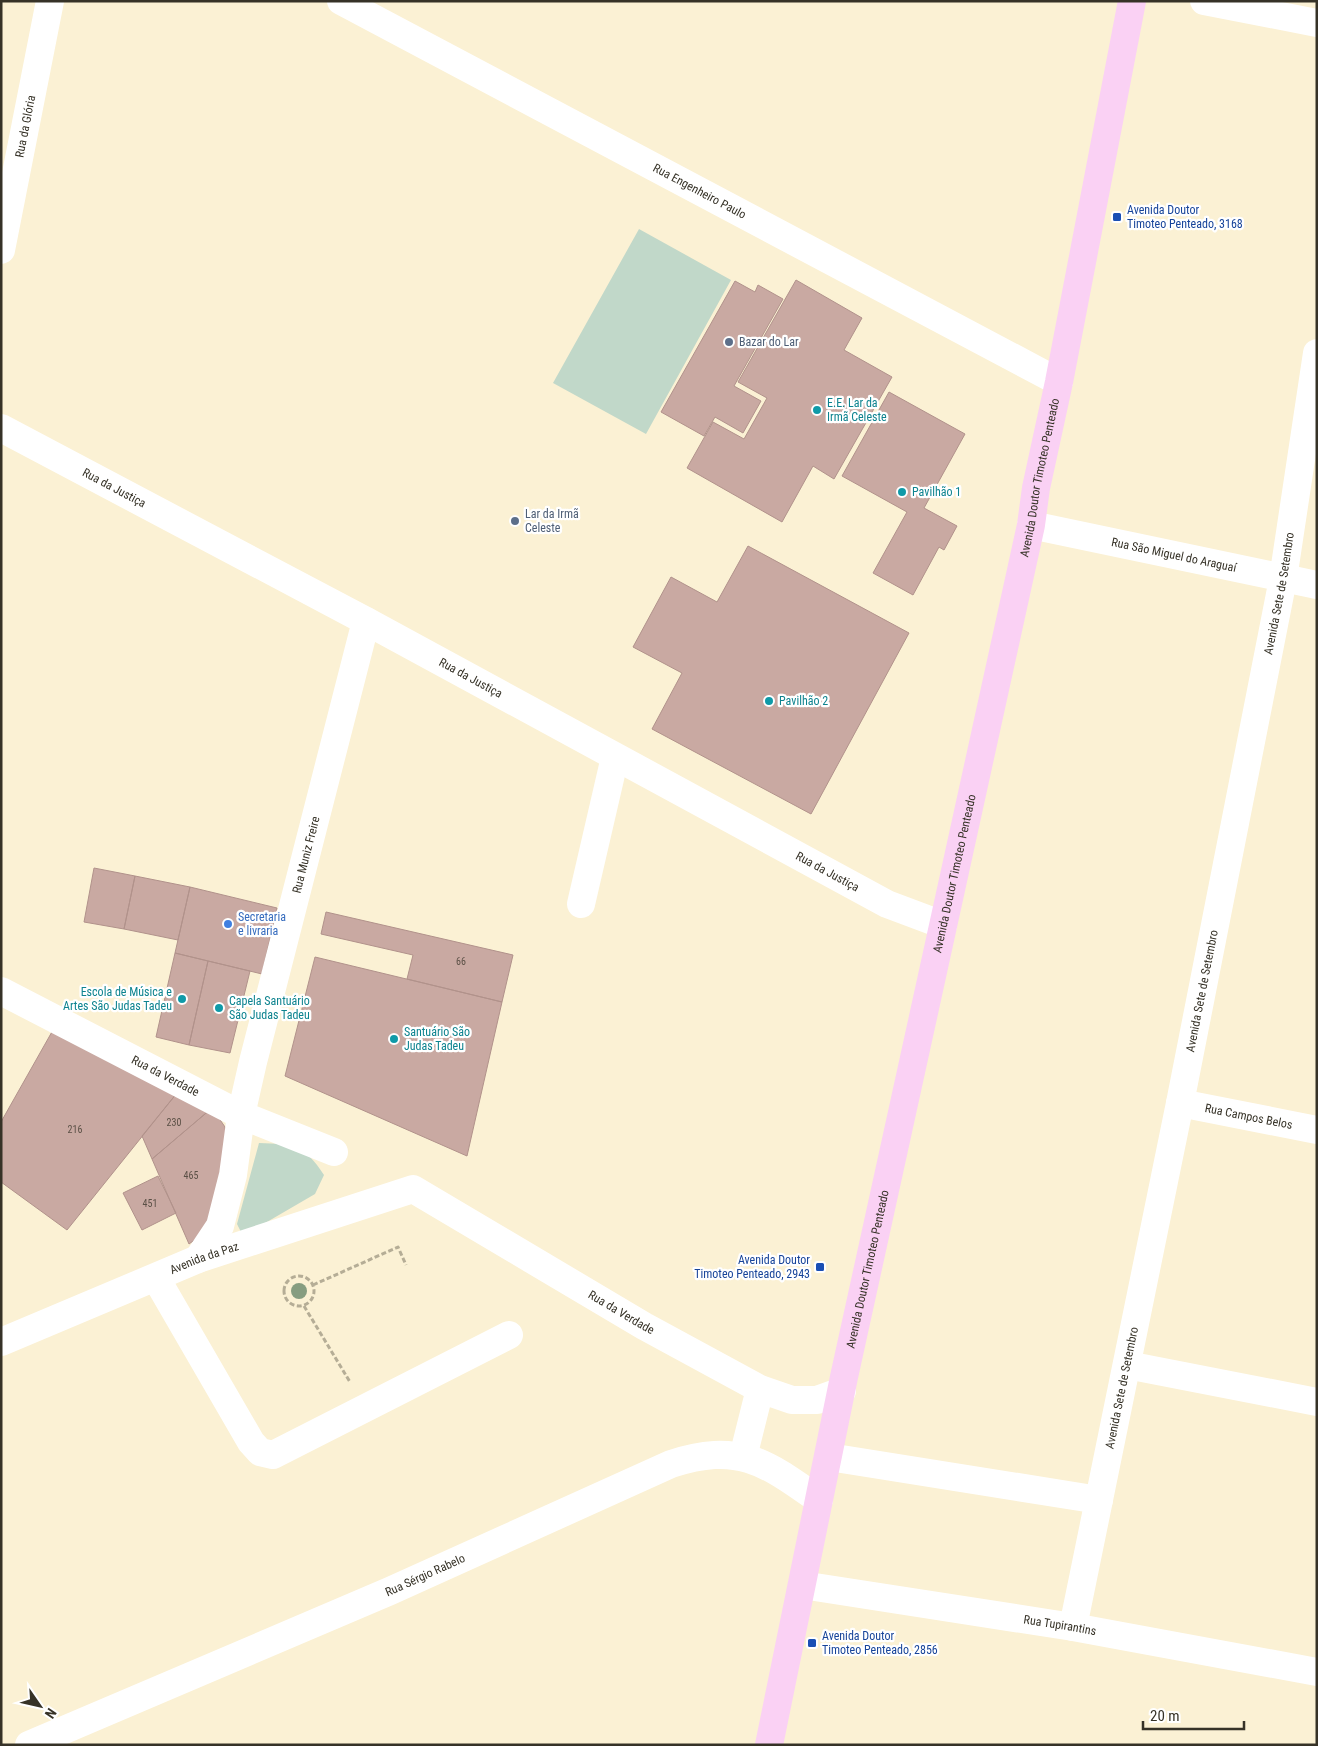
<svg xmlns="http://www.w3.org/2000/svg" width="1318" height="1746" viewBox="0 0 1318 1746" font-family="'Roboto Condensed',sans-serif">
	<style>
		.green { fill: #c1d8c9 }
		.building { fill: #c9a9a2; stroke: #b1928b }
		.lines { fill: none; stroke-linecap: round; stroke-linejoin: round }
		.path { stroke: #b5ad96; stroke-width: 3; stroke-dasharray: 5 2.5; stroke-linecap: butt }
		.minor { stroke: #fff; stroke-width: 28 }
		.major { stroke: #fad1f4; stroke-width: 28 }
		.tree { fill: #869d80 }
		.transit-dot { fill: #1a4fb4; stroke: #fff; stroke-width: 2 }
		.service-dot { fill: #5c6f8a; stroke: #fff; stroke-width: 2 }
		.culture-dot { fill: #0f9aa8; stroke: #fff; stroke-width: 2 }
		.shop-dot { fill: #3f7fe0; stroke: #fff; stroke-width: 2 }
		.labels { text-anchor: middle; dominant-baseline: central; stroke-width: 4.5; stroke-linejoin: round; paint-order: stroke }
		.number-label { font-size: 10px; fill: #5b5046 }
		.street-label { font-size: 12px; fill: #363227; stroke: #fff }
		.transit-label { font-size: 12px; fill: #164399; stroke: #fff; text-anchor: start }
		.service-label { font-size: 12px; fill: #4e5e75; stroke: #fff; text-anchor: start }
		.culture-label { font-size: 12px; fill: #0d838f; stroke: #fff; text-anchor: start }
		.shop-label { font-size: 12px; fill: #366cbe; stroke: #fff; text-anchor: start }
	</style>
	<rect width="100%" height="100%" fill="#fbf1d4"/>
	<!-- green -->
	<path class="green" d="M639,229l92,51 -85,154 -93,-51z
		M259,1143c33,1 46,2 65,32l-9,19 -72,42 -6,-12z"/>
	<!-- building -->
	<path class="building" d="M796,280l66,38 -18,32 48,27 -58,102 -21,-13 -31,56 -95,-54 26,-46 31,17 23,-41 -29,-16z
		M735,281l20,11 3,-7 25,14 -49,87 27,15 -18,32 -28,-16 -11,19 -43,-24z
		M889,392l76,42 -41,74 33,18 -13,24 -5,-3 -26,48 -40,-22 34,-61 -65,-36z
		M748,546l161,87 -98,181 -159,-85 30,-56 -49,-26 38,-70 46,25z
		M94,868l41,8 -11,53 -40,-7z
		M135,876l55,11 -12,53 -54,-11z
		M190,887l87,21 -15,66 -87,-21z
		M326,912l187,43 -11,47 -95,-23 6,-24 -92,-21z
		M175,953l33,8 -19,84 -33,-8z
		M315,957l187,45 -35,154 -182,-80z
		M208,961l42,10 -20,82 -41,-8z
		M53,1030l124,63 -110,137 -66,-48v-60z
		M177,1093l35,15 -60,51 -10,-23z
		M212,1108l13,19 2,13 -19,90 -19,14 -37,-85z
		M158,1176l18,37 -34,17 -19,-37z"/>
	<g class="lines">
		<!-- path -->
		<path class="path" d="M284 1291a15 15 0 1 1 30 0a15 15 0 1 1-30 0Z
			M313,1285l85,-38 8,18
			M304,1306l46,76"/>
		<!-- minor -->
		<g class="minor">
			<path id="s1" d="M341,1l718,381"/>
			<path d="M1204,1l113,22"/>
			<path id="s2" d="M1,250l49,-249"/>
			<path id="s3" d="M1,428l365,193 521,283 56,21"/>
			<path id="s4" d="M1031,525l286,60"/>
			<path d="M581,904l34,-147"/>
			<path id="s5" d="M1,991l240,124 93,37"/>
			<path id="s6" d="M1180,1103l137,27"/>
			<path id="s7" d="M198,1259l22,-33 13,-51 8,-60 12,-53 113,-441"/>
			<path d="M156,1278l95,164 9,10 13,3 236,-120"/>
			<path id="s8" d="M1,1342l197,-83 215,-70 231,137 116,63 32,11h25l25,-9"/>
			<path d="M1127,1365l190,37"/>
			<path d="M743,1457l17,-68"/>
			<path d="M829,1457l270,43"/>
			<path id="s9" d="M802,1585l271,42 244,45"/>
			<path id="s10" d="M1073,1627l107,-524 103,-524 34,-226"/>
			<path id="s11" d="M29,1745l361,-154 281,-127c68,-22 94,-2 148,36"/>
		</g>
		<!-- major -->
		<path class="major" id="s12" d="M769,1745l75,-368 187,-852 5,-37 23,-106 73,-381"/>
	</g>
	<!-- trees -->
	<circle class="tree" cx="299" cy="1291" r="8"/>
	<!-- markers -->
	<g class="transit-dot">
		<rect x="1112" y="212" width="10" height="10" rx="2.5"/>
		<rect x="815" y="1262" width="10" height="10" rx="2.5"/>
		<rect x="807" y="1638" width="10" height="10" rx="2.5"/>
	</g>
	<g class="service-dot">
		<circle cx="729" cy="342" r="5"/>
		<circle cx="515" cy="521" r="5"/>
	</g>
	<g class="culture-dot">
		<circle cx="817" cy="410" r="5"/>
		<circle cx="902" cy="492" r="5"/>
		<circle cx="769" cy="701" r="5"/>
		<circle cx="182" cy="999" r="5"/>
		<circle cx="219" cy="1008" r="5"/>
		<circle cx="394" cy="1039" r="5"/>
	</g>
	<circle class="shop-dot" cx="228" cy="924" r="5"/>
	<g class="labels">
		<!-- number labels -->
		<g class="number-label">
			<text x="461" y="961">66</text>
			<text x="174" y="1122">230</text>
			<text x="75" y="1129">216</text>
			<text x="191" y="1175">465</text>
			<text x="150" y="1203">451</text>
		</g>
		<!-- street labels -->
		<g class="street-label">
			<text stroke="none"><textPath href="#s2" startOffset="126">Rua da Glória</textPath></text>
			<text stroke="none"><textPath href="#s1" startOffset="406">Rua Engenheiro Paulo</textPath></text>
			<text stroke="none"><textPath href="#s12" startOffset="1296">Avenida Doutor Timoteo Penteado</textPath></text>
			<text stroke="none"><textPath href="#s3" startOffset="128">Rua da Justiça</textPath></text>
			<text stroke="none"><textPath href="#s4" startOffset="146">Rua São Miguel do Araguaí</textPath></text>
			<text stroke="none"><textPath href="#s10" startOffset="1054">Avenida Sete de Setembro</textPath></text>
			<text stroke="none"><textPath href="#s3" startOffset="532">Rua da Justiça</textPath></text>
			<text stroke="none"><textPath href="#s7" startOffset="421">Rua Muniz Freire</textPath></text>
			<text stroke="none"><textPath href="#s3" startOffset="938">Rua da Justiça</textPath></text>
			<text stroke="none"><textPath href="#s12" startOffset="891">Avenida Doutor Timoteo Penteado</textPath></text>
			<text stroke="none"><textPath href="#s10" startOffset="649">Avenida Sete de Setembro</textPath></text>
			<text stroke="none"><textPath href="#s5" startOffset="185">Rua da Verdade</textPath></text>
			<text stroke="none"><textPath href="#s6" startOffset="70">Rua Campos Belos</textPath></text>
			<text stroke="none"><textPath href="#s8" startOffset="220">Avenida da Paz</textPath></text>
			<text stroke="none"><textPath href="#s12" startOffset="486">Avenida Doutor Timoteo Penteado</textPath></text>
			<text stroke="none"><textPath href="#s8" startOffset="682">Rua da Verdade</textPath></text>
			<text stroke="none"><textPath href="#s10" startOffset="244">Avenida Sete de Setembro</textPath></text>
			<text stroke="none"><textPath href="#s11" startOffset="431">Rua Sérgio Rabelo</textPath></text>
			<text stroke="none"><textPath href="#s9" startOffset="261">Rua Tupirantins</textPath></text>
		</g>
		<!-- transit labels -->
		<g class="transit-label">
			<text x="1127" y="210">Avenida Doutor<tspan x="1127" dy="14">Timoteo Penteado, 3168</tspan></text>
			<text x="810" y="1260" text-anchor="end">Avenida Doutor<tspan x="810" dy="14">Timoteo Penteado, 2943</tspan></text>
			<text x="822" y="1636">Avenida Doutor<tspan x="822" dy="14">Timoteo Penteado, 2856</tspan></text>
		</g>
		<!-- service labels -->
		<g class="service-label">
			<text x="739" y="342">Bazar do Lar</text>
			<text x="525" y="514">Lar da Irmã<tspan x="525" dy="14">Celeste</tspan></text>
		</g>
		<!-- culture labels -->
		<g class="culture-label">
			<text x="827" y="403">E.E. Lar da<tspan x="827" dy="14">Irmã Celeste</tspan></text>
			<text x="912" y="492">Pavilhão 1</text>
			<text x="779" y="701">Pavilhão 2</text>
			<text x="172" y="992" text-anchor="end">Escola de Música e<tspan x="172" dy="14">Artes São Judas Tadeu</tspan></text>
			<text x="229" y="1001">Capela Santuário<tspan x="229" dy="14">São Judas Tadeu</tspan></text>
			<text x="404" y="1032">Santuário São<tspan x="404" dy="14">Judas Tadeu</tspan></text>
		</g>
		<!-- shop labels -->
		<g class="shop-label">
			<text x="238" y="917">Secretaria<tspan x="238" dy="14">e livraria</tspan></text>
		</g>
	</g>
	<!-- border -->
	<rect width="1318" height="1746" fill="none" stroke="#363227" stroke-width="5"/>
	<!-- north arrow -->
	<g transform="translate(40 1706) rotate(124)" stroke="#ffffff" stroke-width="4" paint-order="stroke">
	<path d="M0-4L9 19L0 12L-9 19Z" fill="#363227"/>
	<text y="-8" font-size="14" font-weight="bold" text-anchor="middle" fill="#363227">N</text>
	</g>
	<!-- scale -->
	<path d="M1143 1721v8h101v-8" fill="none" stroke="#363227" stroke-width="2.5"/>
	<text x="1150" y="1721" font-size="15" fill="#363227" stroke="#ffffff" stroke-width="4" paint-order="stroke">20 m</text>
</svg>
